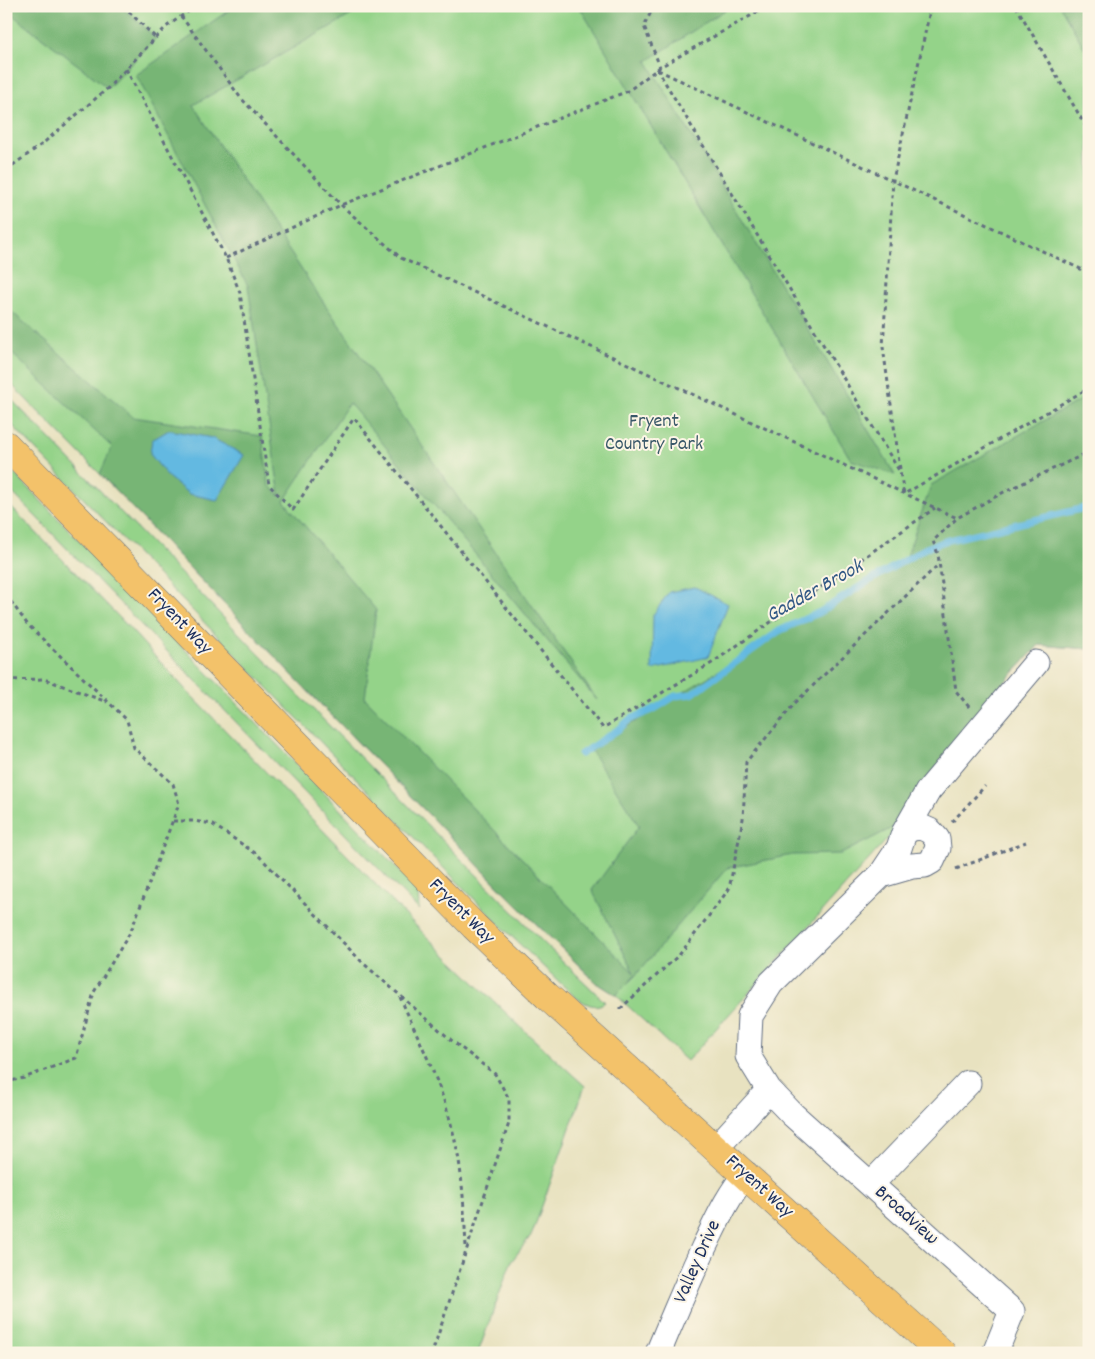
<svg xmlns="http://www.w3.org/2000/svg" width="1095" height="1359" viewBox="0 0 1095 1359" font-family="Dekko,sans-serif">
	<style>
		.green { fill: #94d389; stroke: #588174 }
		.forest { fill: #77b575; stroke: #49726a }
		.water { fill: #64b9e1; stroke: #4074a0 }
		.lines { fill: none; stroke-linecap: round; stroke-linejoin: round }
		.stream { stroke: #64b9e1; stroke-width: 7 }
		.minor-casing { stroke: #636e80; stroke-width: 27 }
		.major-casing { stroke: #636e80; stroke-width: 29 }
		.path { stroke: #636e80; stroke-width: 3; stroke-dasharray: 4 4; stroke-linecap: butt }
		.minor { stroke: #fff; stroke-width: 25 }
		.major { stroke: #f3c26a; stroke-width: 28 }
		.labels { text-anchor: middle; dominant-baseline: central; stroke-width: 4; stroke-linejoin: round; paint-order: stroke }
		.park-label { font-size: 20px; fill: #395869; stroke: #fcf5e5 }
		.street-label { font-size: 20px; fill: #1b2f5e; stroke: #fcf5e5 }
		.water-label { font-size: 21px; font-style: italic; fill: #315885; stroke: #fcf5e5 }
	</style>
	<rect width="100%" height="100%" fill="#fcf5e5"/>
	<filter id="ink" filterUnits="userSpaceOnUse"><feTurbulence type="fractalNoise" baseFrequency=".02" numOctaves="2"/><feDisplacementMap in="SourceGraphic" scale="10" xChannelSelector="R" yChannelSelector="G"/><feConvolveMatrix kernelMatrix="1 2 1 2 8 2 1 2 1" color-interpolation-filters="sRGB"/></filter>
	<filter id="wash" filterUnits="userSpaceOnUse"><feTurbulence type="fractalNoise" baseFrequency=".0096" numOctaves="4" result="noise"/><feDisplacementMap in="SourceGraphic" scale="20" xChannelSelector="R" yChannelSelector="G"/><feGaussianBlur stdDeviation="1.12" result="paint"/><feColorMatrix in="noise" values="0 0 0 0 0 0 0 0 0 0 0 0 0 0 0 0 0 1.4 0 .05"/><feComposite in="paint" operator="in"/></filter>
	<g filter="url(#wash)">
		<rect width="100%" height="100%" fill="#e8e2c0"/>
		<!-- green -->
		<path class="green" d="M6,6h1083v643l-50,-4 -63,68 -74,110 -215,238 -71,-66 -19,-12 -82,-80 -214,-219 -201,-210 -94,-95z
			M6,394l288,296 250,253 61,59c-10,8 -21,1 -31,-6l-69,-66 -87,-88 -412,-423z
			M6,465l412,425 1,20 -413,-424z
			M6,502l115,117 65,71 240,246 103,99 56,51 -53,148 -21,28 -33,91h-472z"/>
		<!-- forest -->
		<path class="forest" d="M6,6h114l36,32 -48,50 -102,-78z
			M235,6h132l-174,99 118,179 286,416 -248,-297 -65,98 92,109 -11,88 269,275 -42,-83 47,-64 -49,-77 317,-193 24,-71 158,-90v254l-50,-4 -63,68 -74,110 -61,31 -49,1 -65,13 -91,107 -20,20 -19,-12 -82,-80 -214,-219 -201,-210 12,-27 -106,-99v-41l127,110 129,19 7,49 11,11 -32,-210 -112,-211z
			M579,6h152l-84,55 248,414 -44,-15z
			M1060,6h29v50z"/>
		<!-- water -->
		<path class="water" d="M169,430l43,8 32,17 -27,45 -28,-6 -21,-17 -18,-23 2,-14z
			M695,587l33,17 -20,53 -56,13 1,-55 16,-23z"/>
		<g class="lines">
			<!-- stream -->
			<path class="stream" d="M581,754l38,-25 10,-9 27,-12 19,-12 17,-2 87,-63 41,-19 44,-28 62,-36 19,-7 144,-34"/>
		</g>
	</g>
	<g filter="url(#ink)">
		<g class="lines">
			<defs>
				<path id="minor" d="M904,833l24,-42 108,-128
					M881,875l31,-9 13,-1 7,-4 6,-13 -1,-9 -7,-8 -9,-4 -9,1 -8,5 -5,15 -18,27 -110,108 -21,33 -2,40 21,34 23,24 220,197 -17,42
					M716,1148l53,-58
					M871,1184l97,-101
					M658,1353c15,-36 30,-71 46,-106 13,-26 23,-50 42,-73"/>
				<path id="major" d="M6,445l468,481 73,70 395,357"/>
			</defs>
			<!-- minor casing -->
			<use href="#minor" class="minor-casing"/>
			<!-- major casing -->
			<use href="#major" class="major-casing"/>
			<!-- path -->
			<path class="path" d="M123,6l33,32
				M654,6l-10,20 16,41
				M1016,6l73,126
				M181,16l59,81 101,108 60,53 556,260
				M126,69l100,189 14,35 29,192 24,25 61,-92 249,310 109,-65 223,-155
				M657,69l243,403 4,22 185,-106
				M658,70l431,203
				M6,170l35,-25 67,-57 58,-61 30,-21
				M226,258l115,-53 287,-114 32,-24 108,-61
				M900,469l-17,-122 10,-167 38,-174
				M6,595l22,30 99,95 7,28 39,36 6,20 -48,127 -37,61 -18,66 -52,20 -18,4
				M6,680l38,-1 63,23
				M969,707l-13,-16 -18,-137 -5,-13 24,-23 47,-26 85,-40
				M173,821h21l18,3 46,31 105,108 88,77 44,34 14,25v24l-77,230
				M952,822l33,-36
				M956,869l70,-27
				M400,997c20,45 43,90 54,139 9,36 10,74 12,111
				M620,1009l60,-55 49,-65 14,-70 3,-57 49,-59 144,-139"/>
			<!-- minor -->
			<use href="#minor" class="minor"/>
			<!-- major -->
			<use href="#major" class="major"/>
		</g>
	</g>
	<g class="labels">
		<!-- park labels -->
		<g class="park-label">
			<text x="654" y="422">Fryent<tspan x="654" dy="23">Country Park</tspan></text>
		</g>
		<!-- street labels -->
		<g class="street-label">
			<text transform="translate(179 622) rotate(46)">Fryent Way</text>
			<text transform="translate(461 912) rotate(45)">Fryent Way</text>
			<text transform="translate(759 1187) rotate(42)">Fryent Way</text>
			<text transform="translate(906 1216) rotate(42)">Broadview</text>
			<text transform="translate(698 1262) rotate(-66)">Valley Drive</text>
		</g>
		<!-- water labels -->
		<g class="water-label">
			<text transform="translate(815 592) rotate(-29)">Gadder Brook</text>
		</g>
	</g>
	<!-- margin -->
	<rect width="1095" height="1359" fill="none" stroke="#fcf5e5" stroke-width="25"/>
</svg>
